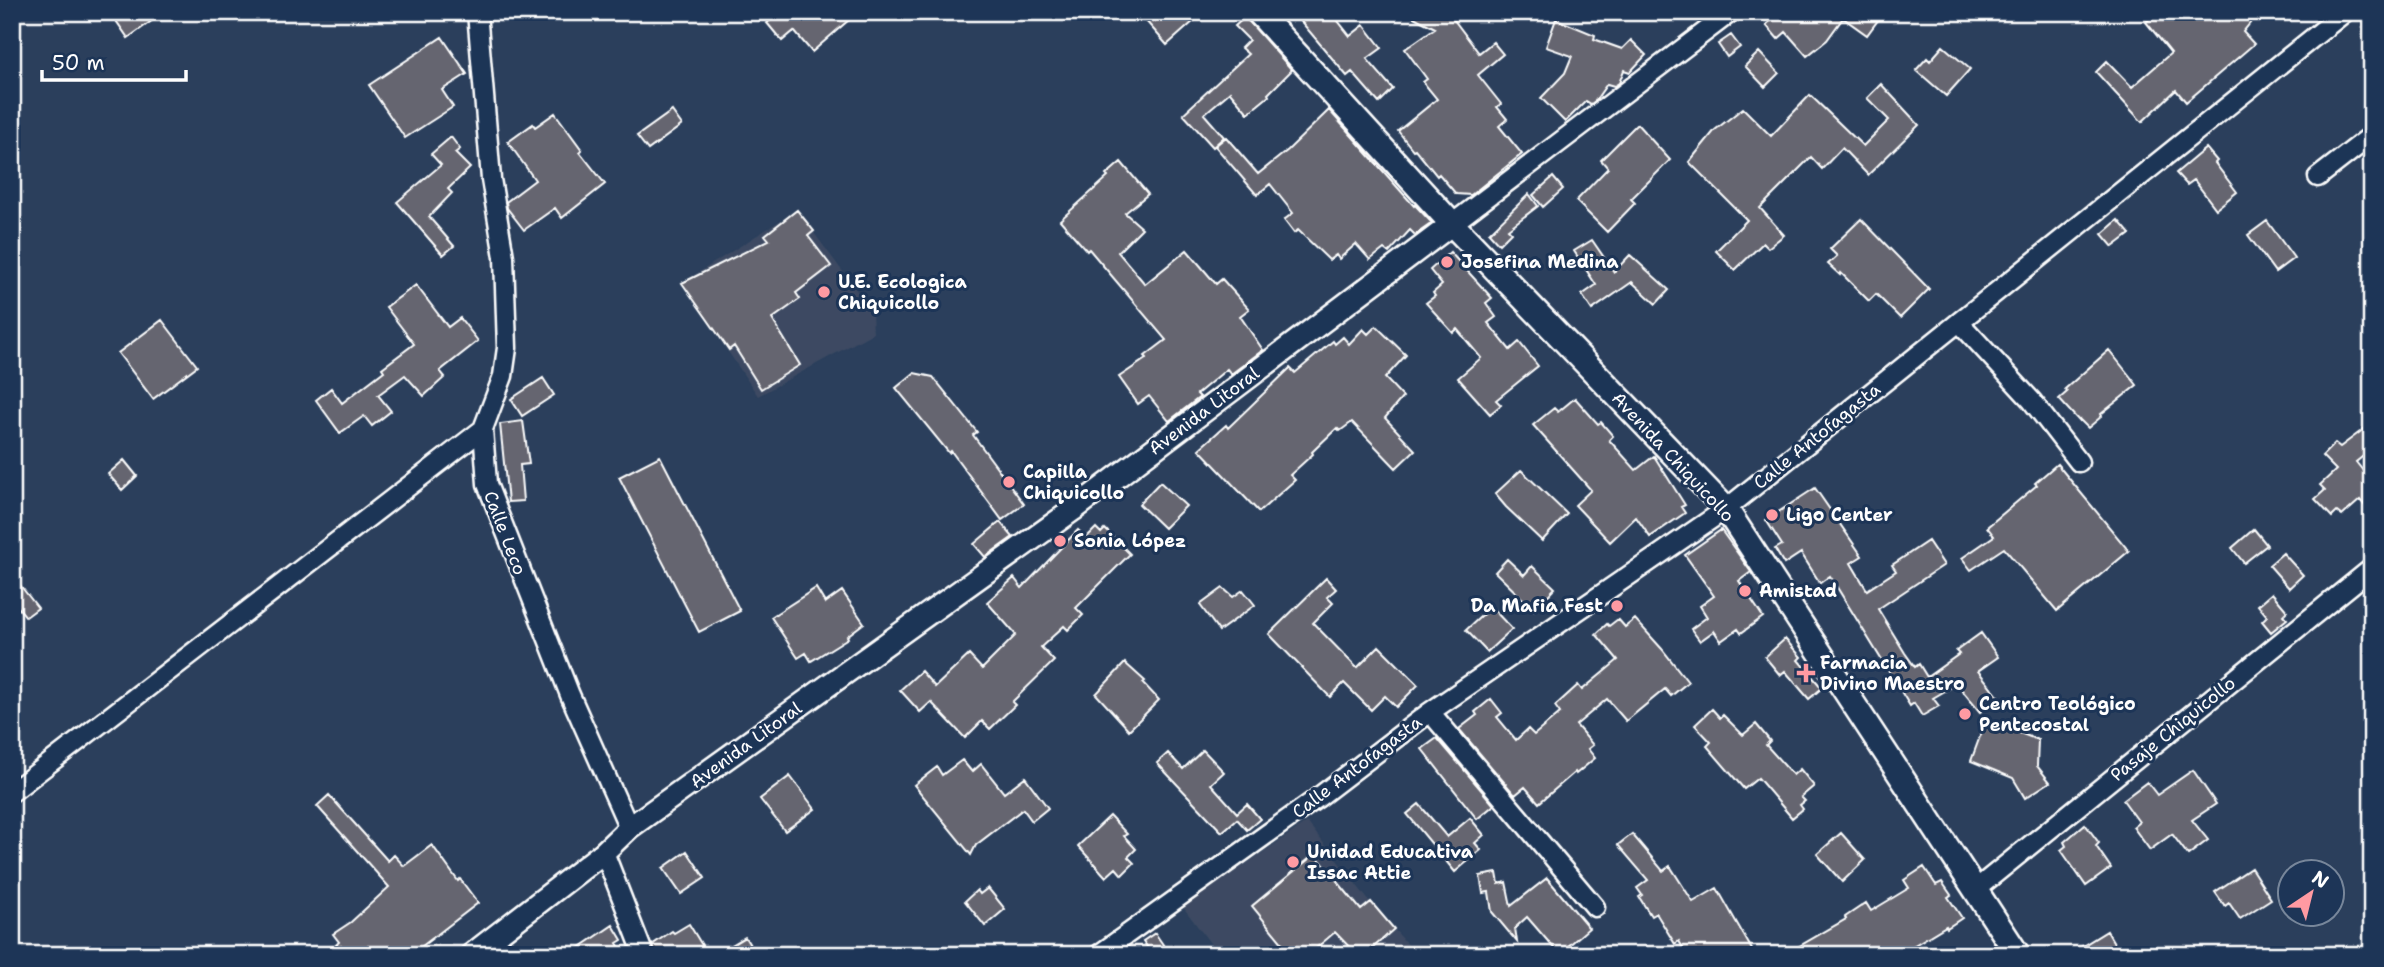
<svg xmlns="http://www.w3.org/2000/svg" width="2384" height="967" viewBox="0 0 2384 967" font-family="'Shantell Sans',sans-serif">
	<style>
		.built { fill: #3c4a62 }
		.building { fill: #65656f; stroke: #fff; stroke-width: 2 }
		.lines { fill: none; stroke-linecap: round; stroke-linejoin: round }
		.minor-casing { stroke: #fff; stroke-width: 23 }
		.tertiary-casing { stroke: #fff; stroke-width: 26 }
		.secondary-casing { stroke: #fff; stroke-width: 28 }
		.minor { stroke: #1d3557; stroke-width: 18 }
		.tertiary { stroke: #1d3557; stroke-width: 21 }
		.secondary { stroke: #1d3557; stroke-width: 23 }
		.poi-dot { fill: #ff9aa2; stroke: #1d3557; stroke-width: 2.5 }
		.labels { text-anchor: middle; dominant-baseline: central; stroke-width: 6; stroke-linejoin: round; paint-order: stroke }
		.poi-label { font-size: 18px; font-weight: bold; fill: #fff; stroke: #1d3557; text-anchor: start }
		.street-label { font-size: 18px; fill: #fff; stroke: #1d3557 }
	</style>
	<rect width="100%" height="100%" fill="#2b3f5c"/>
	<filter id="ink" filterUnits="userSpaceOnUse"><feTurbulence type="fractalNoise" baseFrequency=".0143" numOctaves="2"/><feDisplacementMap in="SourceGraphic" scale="14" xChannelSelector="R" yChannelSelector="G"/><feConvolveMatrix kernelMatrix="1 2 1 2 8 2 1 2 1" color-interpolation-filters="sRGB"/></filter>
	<g filter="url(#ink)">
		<!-- built -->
		<path class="built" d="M797,210l75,101 1,22 -115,63 -76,-113z
			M1307,822l63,80 47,53h-198l-36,-48z"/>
		<!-- building -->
		<path class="building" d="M110,12h54l-36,26z
			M780,12h78l-46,40 -18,-21 -12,10 -15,-18z
			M1138,12h48l8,9 -27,24z
			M1293,12h38l19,24 14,-11 18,23 -15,11 26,30 -14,14 -27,-31 -5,4z
			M1404,12h40l7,4 28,37 14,-11 10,12 -25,21 23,29 -4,3 10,12 -8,7 23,28 -51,41 -15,-1 -17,-20 -2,2 -22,-27 -2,1 -15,-19 39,-32 -14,-17 4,-3 -22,-30 30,-21z
			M1780,12h104l-17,23 -24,-17 -16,22 -20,16 -21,-24 -8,7 -12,-14z
			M2157,12h102l-16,20 11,12 -68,58 -10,-12 -34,32 -46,-50 11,-11 25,26 39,-34 -25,-31z
			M1245,17l47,53 -24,24 1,2 -21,17 -18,-21 -26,22 20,23 -11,10 -30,-33 65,-60 -7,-6 8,-8 -14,-14z
			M1556,19l39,16 -1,4 28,10 9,-9 15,15 -16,17 -6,-2 -5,13 -5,3 -7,-2 -12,17 -4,3 -5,-3 -21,21 -24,-24 24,-25 7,-17 -26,-9z
			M1731,35l9,12 -13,10 -9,-13z
			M442,37l25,37 -25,16 11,17 -48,31 -36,-53z
			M1943,46l27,23 -24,27 -30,-26 11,-12 3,3z
			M1759,52l20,21 -14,14 -20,-21z
			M1881,84l38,41 -51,50 -26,-27 -20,21 -11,-12 -51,51 24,27 -16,13 -5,-5 -28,27 -19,-19 31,-31 -58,-58 26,-32 28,-22 28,28 39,-41 53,51 26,-26 -22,-22z
			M1329,110l85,96 1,-1 17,18 -17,12 -5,-5 -21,23 -5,-4 -14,11 -14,-16 -17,15 -3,-4 -7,5 -31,-30 -4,3 -10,-13 9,-7 -23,-29 -13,11 -42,-49 11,-9 32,37 30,-24z
			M672,111l10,14 -34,25 -11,-14z
			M555,113l27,37 -2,2 25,32 -43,34 -7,-10 -31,22 -17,-22 -1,-6 29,-22 -27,-38 25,-18 2,3z
			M1637,124l33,36 -39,39 4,4 -28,29 -31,-31 32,-33 -7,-8z
			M451,137l9,12 -5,4 15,15 -22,21 4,4 -23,24 25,29 -11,9 -46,-53 44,-37 -10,-11z
			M2206,148l11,13 -2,2 22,29 -21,17 -22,-29 -7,5 -11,-12z
			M1121,162l27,32 -23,19 17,15 -24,24 27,32 42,-34 29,34 6,-5 27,30 -9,7 23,34 -32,24 -4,-5 -30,25 3,3 -31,24 -20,-25 -11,8 -19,-27 28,-19 -2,-2 21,-16 -77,-91 -2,2 -27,-31 48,-43 -2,-2z
			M1553,177l10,12 -20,18 -10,-12z
			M1529,194l9,12 -30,23 3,3 -12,12 -10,-11z
			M797,210l17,21 -6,5 23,30 -35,27 4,6 -28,20 28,46 -39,24 -27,-43 -5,4 -47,-67 87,-43 -4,-5z
			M1861,219l68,70 -29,29 -24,-24 -7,7 -28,-28 -1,2 -12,-11 9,-8 -7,-7z
			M2118,220l12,14 -17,13 -11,-13z
			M2267,221l27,37 -19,14 -27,-37z
			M1592,240l22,32 16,-17 39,35 -13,14 -24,-22 -40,28 -10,-15 14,-10 -22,-34z
			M1450,252l42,46 -6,5 10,14 -8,6 22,27 9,-8 19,24 -42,34 5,5 -11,9 -32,-36 23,-20 -24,-29 -4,4 -27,-30 9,-7 -2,-3 9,-8 -12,-15z
			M416,285l32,42 12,-9 18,23 -38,30 5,6 -21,19 -19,-21 -27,20 13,16 -19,15 -8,-10 -24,17 -24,-33 15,-12 11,15 42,-32 -2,-3 32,-24 -28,-37z
			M162,320l35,46 -44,33 -35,-46z
			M1376,326l30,29 -21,23 18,19 -18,21 30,32 -19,18 -44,-46 -12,9 -3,-3 -25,24 1,2 -23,21 5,5 -36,32 -60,-63 27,-24 2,3 62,-60 5,5 38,-32 2,3 8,-7 6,7 14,-15 5,5z
			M2109,350l28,35 -36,29 1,2 -14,12 -8,-8 -1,1 -20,-22 8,-7 -2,-3z
			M914,373l19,4 44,55 -4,3 51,69 -22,16 -51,-69 -2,2 -53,-65z
			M543,378l11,17 -32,21 -11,-17z
			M1575,398l23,26 3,-2 12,14 -4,4 27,30 18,-14 31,49 -4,2 4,6 -35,24 -14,-20 -26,25 -35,-37 16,-15 -58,-65 21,-17 4,4z
			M523,421l6,43 -9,1 3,36 -15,1 -8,-78z
			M2372,423v26l-16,13 16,20v32l-12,-14 -18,16 -5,-4 -5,5 -17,-18 10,-9 -5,-5 16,-15 -14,-14 13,-13 5,4z
			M660,456l80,155 -41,21 -80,-155z
			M124,460l13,16 -15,14 -14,-16z
			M2057,464l72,87 -72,60 -53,-63 -33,22 -9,-12 32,-22 -7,-9 50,-42 -2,-2z
			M1521,470l46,44 -25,27 -36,-34 -11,-13z
			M1160,482l26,24 -22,22 -25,-24z
			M1815,488l47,68 -11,7 16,27 29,-19 -4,-6 36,-24 16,24 -66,44 27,44 10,14 4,-3 8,13 32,-23 -3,-3 25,-18 17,24 -20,14 21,26 -19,15 -23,-28 -24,14 6,8 -17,10 -8,-13 -4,3 -80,-130 -10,7 -19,-30 -17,11 -9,-15 7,-4 -16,-25z
			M1000,522l13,15 -28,20 -11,-13z
			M1096,528l5,5 4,-4 25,25 -54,54 7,7 -15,15 -4,-4 -23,21 13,14 -42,41 3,3 -25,24 -8,-8 -17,17 -34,-36 -11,10 -20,-22 21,-19 14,16 34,-32 13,14 34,-34 -29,-33 27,-24 8,10 56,-58 8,8z
			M2254,529l13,16 -23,18 -12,-15z
			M1721,530l30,42 -12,9 24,36 -22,16 -3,-4 -17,12 -7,-10 -14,10 -9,-12 16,-12 -7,-11 14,-10 -29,-41z
			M2283,553l20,22 -14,13 -20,-23z
			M1507,559l17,16 8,-9 23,22 -21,22 -39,-38z
			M12,575l26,33 -12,9 -14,-17z
			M1326,578l10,11 -9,8 6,6 -20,20 44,45 22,-22 39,39 -22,22 -11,-11 -14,14 -27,-27 -14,14 -61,-63z
			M816,588l9,15 17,-12 22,32 -17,13 1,2 -37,23 -5,-8 -8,5 -27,-41z
			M1223,588l10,9 10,-7 12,15 -36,26 -19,-26z
			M2272,593l15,18 -4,4 4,4 -16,13 -9,-11 5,-5 -9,-11z
			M1491,607l21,22 -25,23 -21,-22z
			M1618,619l7,8 10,-8 27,30 26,33 -17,14 -6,-7 -39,32 -19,-22 -31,26 17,20 -5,4 7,9 -19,16 -1,-2 -36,31 -14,-16 -10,8 -56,-66 18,-14 -2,-3 16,-13 11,14 -5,4 19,23 12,-11 6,6 26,-22 -5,-7 23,-21 4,5 36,-30 -22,-26 11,-10 2,2z
			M1785,639l16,18 -3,3 24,28 -13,11 -24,-28 -5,4 -15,-18z
			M1125,663l20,18 -2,2 16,17 -30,30 -33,-36z
			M1712,709l8,9 3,-3 20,20 13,-11 14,17 -4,4 27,30 7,-6 14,17 -13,11 4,4 -5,4 3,4 -11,9 -34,-40 -14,11 -37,-43 4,-4 -16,-17z
			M1986,720l52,20 -1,26 13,16 -25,16 -12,-20 -42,-17z
			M1437,738l57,67 -17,14 -55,-70z
			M1203,750l21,22 -13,12 26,29 10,-9 13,15 -13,11 -10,-11 -15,13 -65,-69 11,-10 15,16z
			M962,760l10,12 9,-8 23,29 21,-16 23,31 -16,13 -9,-12 -47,36 -5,10 -57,-70 23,-18 5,8z
			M2193,770l23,34 -24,16 16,20 -20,15 -16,-21 -22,16 -17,-23 6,-5 -16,-22 24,-18 10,13z
			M790,776l25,33 -30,22 -25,-32z
			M329,795l59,66 6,-6 10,11 28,-21 26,36 2,-2 18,24 -57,44 5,8h-100l13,-13 -6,-8 18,-12 38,-35 -72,-81z
			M1419,804l28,33 23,-19 14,17 -9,8 6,7 -26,22 -48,-58z
			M1110,816l17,18 -3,2 12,13 -8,8 6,6 -12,12 -6,-7 -10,9 -28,-31z
			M2085,824l14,19 -3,3 15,22 -25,18 -25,-36 5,-4 -2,-4z
			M1841,833l24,27 -23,22 -25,-28z
			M1632,834l31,37 7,-5 23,36 24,-14 38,67h-68l-8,-14 -4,3 -19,-31 -5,3 -12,-19 3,-2 -5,-7 11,-8 -30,-35z
			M687,851l18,27 -24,16 -18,-26z
			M1315,854l46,56 10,-8 23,27 -29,26h-8l-22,-23 -27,23h-16l-40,-49z
			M1924,867l12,18 6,-3 9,13 -3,2 14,21 -15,10 -1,-2 -48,29h-114l62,-36 -1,-2 21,-14 5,8 38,-23 -5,-8z
			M2251,868l20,31 -31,20 -11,-16 -4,3 -10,-14z
			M1497,873l2,11 7,-2 5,24 36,-28 42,50 -30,26 -32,-37 -12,11 2,14 -25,-30 -3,-20 -6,1 -3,-17z
			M988,888l17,21 -20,17 -20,-25 12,-11 3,4z
			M689,924l19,31h-53l-3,-10 20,-14 2,2z
			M613,925l9,15 -5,3 7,12h-55z
			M2107,931l14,24h-53z
			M1155,933l11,16 -7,6h-6l-10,-14z
			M745,937l8,13 -9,5h-29z"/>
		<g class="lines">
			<defs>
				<path id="minor" d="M477,12l14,167 13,78 3,91 -4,28 -20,53 4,55 83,211 59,133
					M2318,177l54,-42
					M1452,224l279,-212
					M1959,322l73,79 47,61
					M1430,712l165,195
					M12,792l471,-363
					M604,852l40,103
					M1975,890l397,-322
					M1098,955l218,-156 114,-87 296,-203 619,-497"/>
				<path id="tertiary" d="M471,955l133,-103 25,-24 444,-318 379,-286"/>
				<path id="secondary" d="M1258,12l194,212 274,285 292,446"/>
			</defs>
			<!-- minor casing -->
			<use href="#minor" class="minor-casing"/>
			<!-- tertiary casing -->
			<use href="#tertiary" class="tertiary-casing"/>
			<!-- secondary casing -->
			<use href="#secondary" class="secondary-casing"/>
			<!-- minor -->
			<use href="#minor" class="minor"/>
			<!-- tertiary -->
			<use href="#tertiary" class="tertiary"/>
			<!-- secondary -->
			<use href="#secondary" class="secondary"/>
		</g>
	</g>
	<!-- markers -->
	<g class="poi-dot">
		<circle cx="1447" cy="262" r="7"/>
		<circle cx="824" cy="292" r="7"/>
		<circle cx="1009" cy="482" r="7"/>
		<circle cx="1772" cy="515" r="7"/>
		<circle cx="1060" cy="541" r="7"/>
		<circle cx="1745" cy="591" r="7"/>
		<circle cx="1617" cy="606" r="7"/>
		<path d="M1802.5 662.5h7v7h7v7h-7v7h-7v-7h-7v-7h7z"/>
		<circle cx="1965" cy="714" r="7"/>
		<circle cx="1293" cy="862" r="7"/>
	</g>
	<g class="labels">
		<!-- poi labels -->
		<g class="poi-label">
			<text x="1461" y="262">Josefina Medina</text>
			<text x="838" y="282">U.E. Ecologica<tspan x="838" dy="21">Chiquicollo</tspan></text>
			<text x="1023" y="472">Capilla<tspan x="1023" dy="21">Chiquicollo</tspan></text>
			<text x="1786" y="515">Ligo Center</text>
			<text x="1074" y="541">Sonia López</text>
			<text x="1759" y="591">Amistad</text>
			<text x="1603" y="606" text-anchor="end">Da Mafia Fest</text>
			<text x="1820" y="663">Farmacia<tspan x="1820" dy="21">Divino Maestro</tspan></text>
			<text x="1979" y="704">Centro Teológico<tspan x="1979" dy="21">Pentecostal</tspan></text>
			<text x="1307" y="852">Unidad Educativa<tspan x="1307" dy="21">Issac Attie</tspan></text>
		</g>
		<!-- street labels -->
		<g class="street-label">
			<text transform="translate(1204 411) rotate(-37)">Avenida Litoral</text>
			<text transform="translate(1817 436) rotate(-39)">Calle Antofagasta</text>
			<text transform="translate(1673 457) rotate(47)">Avenida Chiquicollo</text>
			<text transform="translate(505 533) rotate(69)">Calle Leco</text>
			<text transform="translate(2173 729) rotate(-39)">Pasaje Chiquicollo</text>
			<text transform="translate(746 745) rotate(-36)">Avenida Litoral</text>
			<text transform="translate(1357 767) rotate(-37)">Calle Antofagasta</text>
		</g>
	</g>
	<!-- margin -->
	<rect width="2384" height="967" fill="none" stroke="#1d3557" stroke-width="42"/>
	<rect x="21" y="21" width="2342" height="925" fill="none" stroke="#fff" stroke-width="2.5" filter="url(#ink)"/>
	<!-- north arrow -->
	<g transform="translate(2311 893) rotate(35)"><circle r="33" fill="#1d3557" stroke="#77869a" stroke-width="2"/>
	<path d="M0-5L12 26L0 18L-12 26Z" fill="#ff9aa2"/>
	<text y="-10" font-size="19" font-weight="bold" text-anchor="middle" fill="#ffffff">N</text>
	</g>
	<!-- scale -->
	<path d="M42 70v10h144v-10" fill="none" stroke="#ffffff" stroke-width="3.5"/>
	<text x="52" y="70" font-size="21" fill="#ffffff" stroke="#1d3557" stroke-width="5" paint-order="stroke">50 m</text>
</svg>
